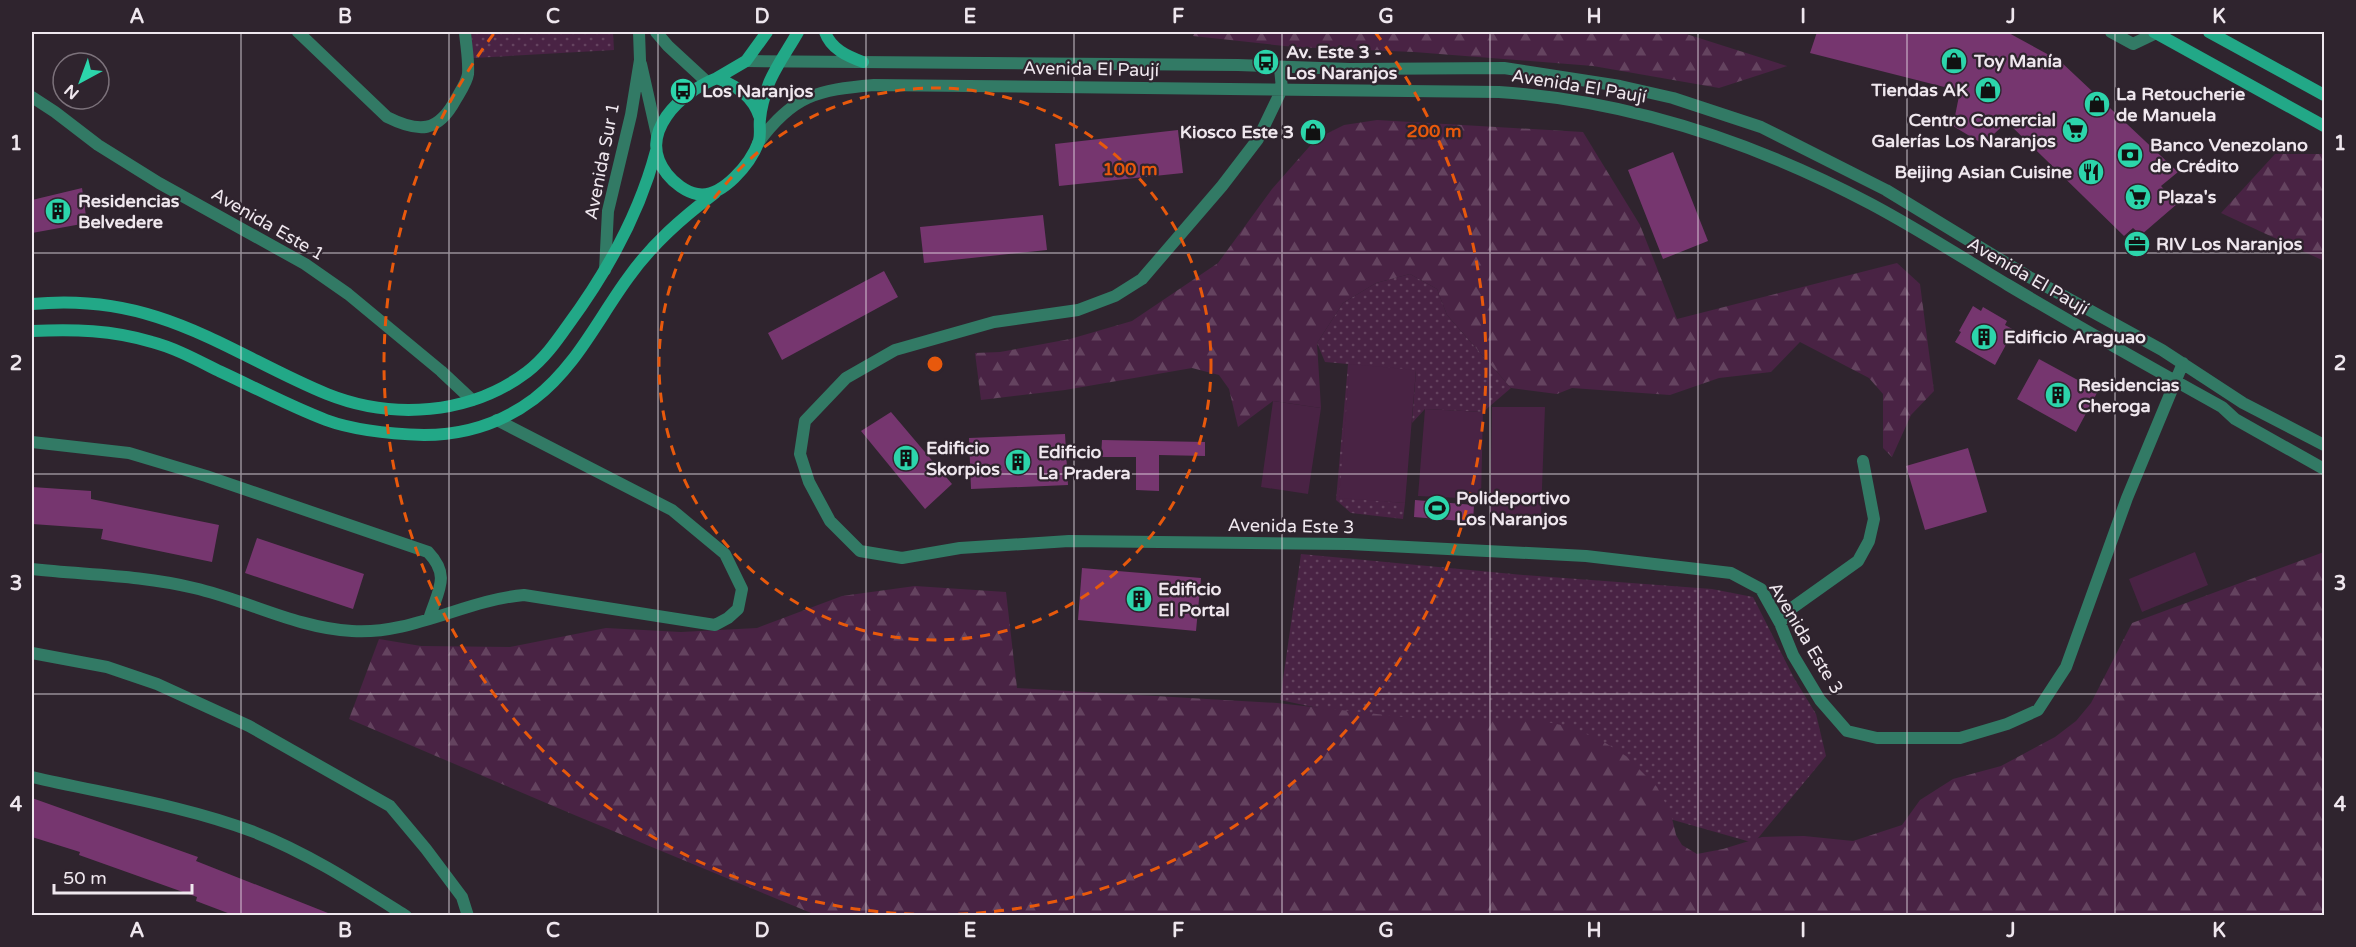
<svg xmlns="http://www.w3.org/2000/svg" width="2356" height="947" viewBox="0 0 2356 947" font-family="'Varela Round',sans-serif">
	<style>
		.grass { fill: url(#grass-dots) }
		.forest { fill: url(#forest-firs) }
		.pitch { fill: #492344 }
		.building { fill: #76366f }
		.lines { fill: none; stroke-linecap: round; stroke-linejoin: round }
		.minor { stroke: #327a65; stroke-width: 12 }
		.secondary { stroke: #22a887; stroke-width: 12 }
		.grid { fill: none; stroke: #efe7ee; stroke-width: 1.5; stroke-opacity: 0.55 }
		.ring { fill: none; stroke: #e8590c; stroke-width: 3; stroke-dasharray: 10 8 }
		.labels { text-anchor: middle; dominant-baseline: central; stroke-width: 4.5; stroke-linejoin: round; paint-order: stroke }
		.poi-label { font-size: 18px; font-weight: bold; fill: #efe7ee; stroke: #2f242e; text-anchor: start }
		.street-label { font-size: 18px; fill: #efe7ee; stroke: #2f242e }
		.centre { fill: #e8590c; stroke: #2f242e; stroke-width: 3 }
		.ring-label { font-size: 18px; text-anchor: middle; font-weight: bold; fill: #e8590c; stroke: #2f242e; stroke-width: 4.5; stroke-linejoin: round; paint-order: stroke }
		.neatline { fill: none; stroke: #efe7ee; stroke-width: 2 }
		.grid-label { font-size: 20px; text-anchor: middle; font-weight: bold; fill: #efe7ee }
	</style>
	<defs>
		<pattern id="grass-dots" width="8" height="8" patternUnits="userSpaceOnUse" patternTransform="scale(1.5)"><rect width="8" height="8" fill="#492344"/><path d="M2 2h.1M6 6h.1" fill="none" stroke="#64435f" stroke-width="1.8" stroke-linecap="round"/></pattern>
		<pattern id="forest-firs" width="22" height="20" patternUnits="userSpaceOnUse" patternTransform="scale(1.5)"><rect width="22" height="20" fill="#492344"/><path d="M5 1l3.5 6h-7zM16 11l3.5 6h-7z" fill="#64435f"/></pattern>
	</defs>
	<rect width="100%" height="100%" fill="#2f242e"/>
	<!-- grass -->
	<path class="grass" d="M471,32h142l1,18 -141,8z
		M1410,274l27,15 10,26 64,73 -28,24 -58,-3 -13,14 4,-53 -77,127 66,6 -2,16 -52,-6 -15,-13 12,-136 -23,-2 -8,-19 26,-40 33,-20z
		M1301,554l222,21 189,14 41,8 41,81 22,36 10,42 -72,87 -172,-49 -68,-45 -234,-49z"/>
	<!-- forest -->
	<path class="forest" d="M1195,32h485l107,34 -68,22 -126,-22 -179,-14 -120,-5 -101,-11z
		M1377,120l206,12 57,93 37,94 220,-56 23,21 14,107 -23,24 -19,42 -9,-9v-54l-14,-16 -69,-36 -29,30 -52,6 -49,17 -98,-7 -15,6 -46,-6 -64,-73 -10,-26 -27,-15 -34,9 -33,20 -26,40 4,65 -48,-7 -35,26 -9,-38 -10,-14 -27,-7 -127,22 -84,10 -6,-47 25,-1 70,-13 62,-18 86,-58 54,-74 44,-50 28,-14z
		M2275,154h46l3,2v105l-103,-48z
		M2324,552v363h-1508l-244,-101 -223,-95 30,-80 42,7 89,1 96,-19 75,4 76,-4 85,-32 73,-10 91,6 11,96 260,15 163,18 97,-1 34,7 33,15 22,14 31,31 14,27 5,21 6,10 15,9 26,-5 39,-12 42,-1 49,5 49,-16 18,-25 33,-21 48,-13 54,-29 21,-16 15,-18 41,-80z"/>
	<!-- pitch -->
	<path class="pitch" d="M1350,364l66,6 -11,133 -66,-5z
		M1273,401l48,7 -13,86 -47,-7z
		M1492,407h53l-4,108 -51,-1z
		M1425,409l58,3 -2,87 -63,-3z
		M2195,552l13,33 -66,27 -13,-33z"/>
	<!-- building -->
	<path class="building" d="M1817,32h190l53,29 118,111 -17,14 16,18 -36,31 -8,-7 -9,8 -117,-114 -24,22 -30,-18 7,-35 -150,-38z
		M1178,130l5,43 -124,13 -4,-42z
		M1673,152l35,89 -45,18 -35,-89z
		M82,188l5,35 -55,10v-33z
		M1043,215l4,35 -123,13 -4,-36z
		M884,271l14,26 -116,63 -14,-27z
		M1973,306l8,5 2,-4 24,14 -2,4 9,5 -19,35 -40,-23 6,-10 -2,-1z
		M2039,359l59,32 -22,41 -59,-33z
		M891,412l61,72 -27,25 -64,-78z
		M1065,434l3,51 -97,4 -2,-51z
		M1102,440l103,2v14l-46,-1v36l-23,-1v-33h-35z
		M1968,448l19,64 -62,18 -19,-64z
		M32,487l59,4v8l128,26 -7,37 -111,-23 2,-10 -71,-5z
		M1415,500l59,5 -1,17 -59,-5z
		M257,538l107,36 -11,35 -108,-36z
		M1082,568l119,10 -5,53 -118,-11z
		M32,798l166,59 -2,4 137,54h-100l-37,-14 1,-4 -118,-42 1,-3 -48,-15z"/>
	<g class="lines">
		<!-- minor -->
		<path class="minor" d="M298,32l89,85c32,16 51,16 69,-18 4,-7 11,-17 12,-25 1,-14 -2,-29 -3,-42
			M656,32l12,14 39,36
			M2111,32l22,12 23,-11
			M746,61l492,4 112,4 154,-1 116,18 53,12 88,29 125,63 143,87 133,73 81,53 81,42
			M641,64l16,71
			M1280,68l2,21 -24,50 -36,47 -80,93 -27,17 -37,14 -84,12 -99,28 -49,28 -41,43 -5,33 9,28 21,39 30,30 42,7 58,-10 109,-7 280,3 237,12 145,17 30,16 19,34 13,32 27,45 27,31 30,7h83l47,-14 31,-14 28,-43 61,-169 56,-135
			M32,97l23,15 43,33 61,38 146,81 43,30 93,77 31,29
			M758,143c35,-48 59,-53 116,-58l625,7c133,9 255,50 372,112 47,25 92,54 137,81 71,42 142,82 214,122l13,12 89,50
			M605,270l3,-59 23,-96 9,-55 -1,-28
			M32,442l97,11 77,23 222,76c23,24 10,38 1,67
			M32,569c54,6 109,6 162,19 53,12 102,40 158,43 59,4 114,-31 172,-36l191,30 13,-7 10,-9 4,-20 -17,-35 -53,-44 -175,-90
			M1780,623l12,-15 66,-47 11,-20 5,-22 -11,-58
			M32,653l75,14 50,17 92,42 141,80 36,43 36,48 6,19
			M32,777c73,17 151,28 222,55 54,21 103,53 152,84"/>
		<!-- secondary -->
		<path class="secondary" d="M825,32c6,17 22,24 38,30
			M2154,32l170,94
			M2209,32l115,63
			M717,78l29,-17 21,-29
			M760,118c-7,-22 -22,-31 -43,-40 -36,14 -82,56 -50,96 7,9 19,18 30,20 25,5 54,-31 62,-53 2,-8 0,-15 1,-22 1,-12 5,-25 9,-36 7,-17 20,-35 29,-51
			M32,304c42,-4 85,0 125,13 60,19 113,54 170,77 65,26 143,21 200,-22 17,-13 29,-30 41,-47 39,-53 71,-110 88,-174
			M32,331c42,-2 80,-1 120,11 23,6 45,18 67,29 35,16 70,35 107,49 30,11 66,14 98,15 40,0 78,-12 110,-36 42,-32 64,-80 94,-121 24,-34 54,-60 87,-85"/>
	</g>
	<!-- grid -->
	<path class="grid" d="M241,32v884M449,32v884M658,32v884M866,32v884M1074,32v884M1282,32v884M1490,32v884M1698,32v884M1907,32v884M2115,32v884M32,253h2292M32,474h2292M32,694h2292"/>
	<!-- distance rings -->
	<g class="ring">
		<circle cx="935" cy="364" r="276"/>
		<path d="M1375 32A551 551 0 1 1 495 32"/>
	</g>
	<!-- icons -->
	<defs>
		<symbol id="shop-disc" viewBox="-11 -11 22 22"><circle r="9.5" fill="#2cd5ab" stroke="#2f242e"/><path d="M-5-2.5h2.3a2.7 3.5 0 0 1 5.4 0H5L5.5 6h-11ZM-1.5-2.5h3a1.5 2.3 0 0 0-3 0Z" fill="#111"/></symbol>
		<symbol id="bus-disc" viewBox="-11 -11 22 22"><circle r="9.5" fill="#2cd5ab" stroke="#2f242e"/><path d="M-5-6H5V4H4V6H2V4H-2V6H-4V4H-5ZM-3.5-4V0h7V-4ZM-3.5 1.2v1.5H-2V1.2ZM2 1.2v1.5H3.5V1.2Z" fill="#111"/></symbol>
		<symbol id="supermarket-disc" viewBox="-11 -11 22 22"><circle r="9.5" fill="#2cd5ab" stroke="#2f242e"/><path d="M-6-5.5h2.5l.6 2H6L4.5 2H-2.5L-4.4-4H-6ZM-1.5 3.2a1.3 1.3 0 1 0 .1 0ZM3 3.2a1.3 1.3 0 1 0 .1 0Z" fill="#111"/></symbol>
		<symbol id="bank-disc" viewBox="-11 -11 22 22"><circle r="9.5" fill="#2cd5ab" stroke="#2f242e"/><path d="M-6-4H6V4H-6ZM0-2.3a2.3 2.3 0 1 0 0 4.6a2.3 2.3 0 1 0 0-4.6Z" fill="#111"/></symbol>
		<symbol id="restaurant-disc" viewBox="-11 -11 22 22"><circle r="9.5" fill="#2cd5ab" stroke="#2f242e"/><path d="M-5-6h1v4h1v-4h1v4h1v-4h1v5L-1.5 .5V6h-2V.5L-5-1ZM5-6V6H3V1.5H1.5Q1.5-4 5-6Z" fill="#111"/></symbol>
		<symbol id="building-disc" viewBox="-11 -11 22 22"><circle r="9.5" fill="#2cd5ab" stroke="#2f242e"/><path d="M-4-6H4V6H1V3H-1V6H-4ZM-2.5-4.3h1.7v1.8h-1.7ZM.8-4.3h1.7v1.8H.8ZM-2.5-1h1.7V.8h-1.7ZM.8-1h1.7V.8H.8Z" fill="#111"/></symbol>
		<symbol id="office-disc" viewBox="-11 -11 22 22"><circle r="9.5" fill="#2cd5ab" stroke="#2f242e"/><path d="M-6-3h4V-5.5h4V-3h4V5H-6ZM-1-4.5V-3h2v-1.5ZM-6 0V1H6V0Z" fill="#111"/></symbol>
		<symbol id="stadium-disc" viewBox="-11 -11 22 22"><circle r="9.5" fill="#2cd5ab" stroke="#2f242e"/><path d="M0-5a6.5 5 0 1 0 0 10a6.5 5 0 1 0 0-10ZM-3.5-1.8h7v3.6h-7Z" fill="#111"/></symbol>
	</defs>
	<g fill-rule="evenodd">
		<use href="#shop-disc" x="1939" y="46" width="30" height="30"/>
		<use href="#bus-disc" x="1251" y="47" width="30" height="30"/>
		<use href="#shop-disc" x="1973" y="75" width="30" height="30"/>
		<use href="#bus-disc" x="668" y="76" width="30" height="30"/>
		<use href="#shop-disc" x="2082" y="89" width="30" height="30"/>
		<use href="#supermarket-disc" x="2060" y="115" width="30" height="30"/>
		<use href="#shop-disc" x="1298" y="117" width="30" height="30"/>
		<use href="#bank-disc" x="2115" y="140" width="30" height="30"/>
		<use href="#restaurant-disc" x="2076" y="157" width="30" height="30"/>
		<use href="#supermarket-disc" x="2123" y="182" width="30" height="30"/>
		<use href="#building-disc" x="43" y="196" width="30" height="30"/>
		<use href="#office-disc" x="2122" y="229" width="30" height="30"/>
		<use href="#building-disc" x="1969" y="322" width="30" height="30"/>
		<use href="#building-disc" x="2043" y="380" width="30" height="30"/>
		<use href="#building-disc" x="891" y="443" width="30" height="30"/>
		<use href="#building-disc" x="1003" y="447" width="30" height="30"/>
		<use href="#stadium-disc" x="1422" y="493" width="30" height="30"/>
		<use href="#building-disc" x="1124" y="584" width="30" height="30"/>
	</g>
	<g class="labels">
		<!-- poi labels -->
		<g class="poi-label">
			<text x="1286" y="52">Av. Este 3 -<tspan x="1286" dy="21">Los Naranjos</tspan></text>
			<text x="1974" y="61">Toy Manía</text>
			<text x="1968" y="90" text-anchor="end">Tiendas AK</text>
			<text x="702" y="91">Los Naranjos</text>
			<text x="2116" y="94">La Retoucherie<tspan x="2116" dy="21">de Manuela</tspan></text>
			<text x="2056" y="120" text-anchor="end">Centro Comercial<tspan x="2056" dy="21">Galerías Los Naranjos</tspan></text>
			<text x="1294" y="132" text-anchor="end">Kiosco Este 3</text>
			<text x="2150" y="145">Banco Venezolano<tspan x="2150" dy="21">de Crédito</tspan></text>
			<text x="2072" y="172" text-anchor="end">Beijing Asian Cuisine</text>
			<text x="2158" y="197">Plaza's</text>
			<text x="78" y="201">Residencias<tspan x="78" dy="21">Belvedere</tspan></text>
			<text x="2156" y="244">RIV Los Naranjos</text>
			<text x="2004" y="337">Edificio Araguao</text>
			<text x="2078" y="385">Residencias<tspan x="2078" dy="21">Cheroga</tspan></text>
			<text x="926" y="448">Edificio<tspan x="926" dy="21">Skorpios</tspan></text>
			<text x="1038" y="452">Edificio<tspan x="1038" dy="21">La Pradera</tspan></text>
			<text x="1456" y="498">Polideportivo<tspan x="1456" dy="21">Los Naranjos</tspan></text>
			<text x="1158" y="589">Edificio<tspan x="1158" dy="21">El Portal</tspan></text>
		</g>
		<!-- street labels -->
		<g class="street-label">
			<text transform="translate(1091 69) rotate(1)">Avenida El Paují</text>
			<text transform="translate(1579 86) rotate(9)">Avenida El Paují</text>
			<text transform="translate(602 161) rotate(-79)">Avenida Sur 1</text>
			<text transform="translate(268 224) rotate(30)">Avenida Este 1</text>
			<text transform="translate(2028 276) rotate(30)">Avenida El Paují</text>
			<text transform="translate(1291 526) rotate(1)">Avenida Este 3</text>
			<text transform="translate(1806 638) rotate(59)">Avenida Este 3</text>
		</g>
	</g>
	<circle cx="935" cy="364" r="9" class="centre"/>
	<g class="ring-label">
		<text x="1434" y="137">200 m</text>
		<text x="1130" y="175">100 m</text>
	</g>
	<!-- border -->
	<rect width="2356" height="947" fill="none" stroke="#2f242e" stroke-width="66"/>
	<!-- north arrow -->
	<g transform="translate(81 81) rotate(221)"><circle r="28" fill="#2f242e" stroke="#7c727b" stroke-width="1.5"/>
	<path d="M0-4.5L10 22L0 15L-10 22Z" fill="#2cd5ab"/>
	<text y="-9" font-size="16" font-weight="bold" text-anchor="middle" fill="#efe7ee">N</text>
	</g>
	<!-- scale -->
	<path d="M54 884v9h138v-9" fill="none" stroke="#efe7ee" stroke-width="3"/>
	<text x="63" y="884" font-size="18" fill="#efe7ee" stroke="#2f242e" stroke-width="4.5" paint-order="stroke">50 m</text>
	<rect x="33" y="33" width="2290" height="881" class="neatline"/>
	<g class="grid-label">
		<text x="137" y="23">A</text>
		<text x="345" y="23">B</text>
		<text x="553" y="23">C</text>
		<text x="762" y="23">D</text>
		<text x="970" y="23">E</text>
		<text x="1178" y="23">F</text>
		<text x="1386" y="23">G</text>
		<text x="1594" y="23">H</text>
		<text x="1803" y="23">I</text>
		<text x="2011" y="23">J</text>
		<text x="2219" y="23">K</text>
		<text x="16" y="150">1</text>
		<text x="2340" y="150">1</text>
		<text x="16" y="370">2</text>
		<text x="2340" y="370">2</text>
		<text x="16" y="590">3</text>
		<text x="2340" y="590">3</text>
		<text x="16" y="811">4</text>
		<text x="2340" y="811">4</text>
		<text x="137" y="937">A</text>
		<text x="345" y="937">B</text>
		<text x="553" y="937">C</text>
		<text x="762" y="937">D</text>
		<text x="970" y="937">E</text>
		<text x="1178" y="937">F</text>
		<text x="1386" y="937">G</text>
		<text x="1594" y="937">H</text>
		<text x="1803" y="937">I</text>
		<text x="2011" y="937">J</text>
		<text x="2219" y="937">K</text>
	</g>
</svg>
